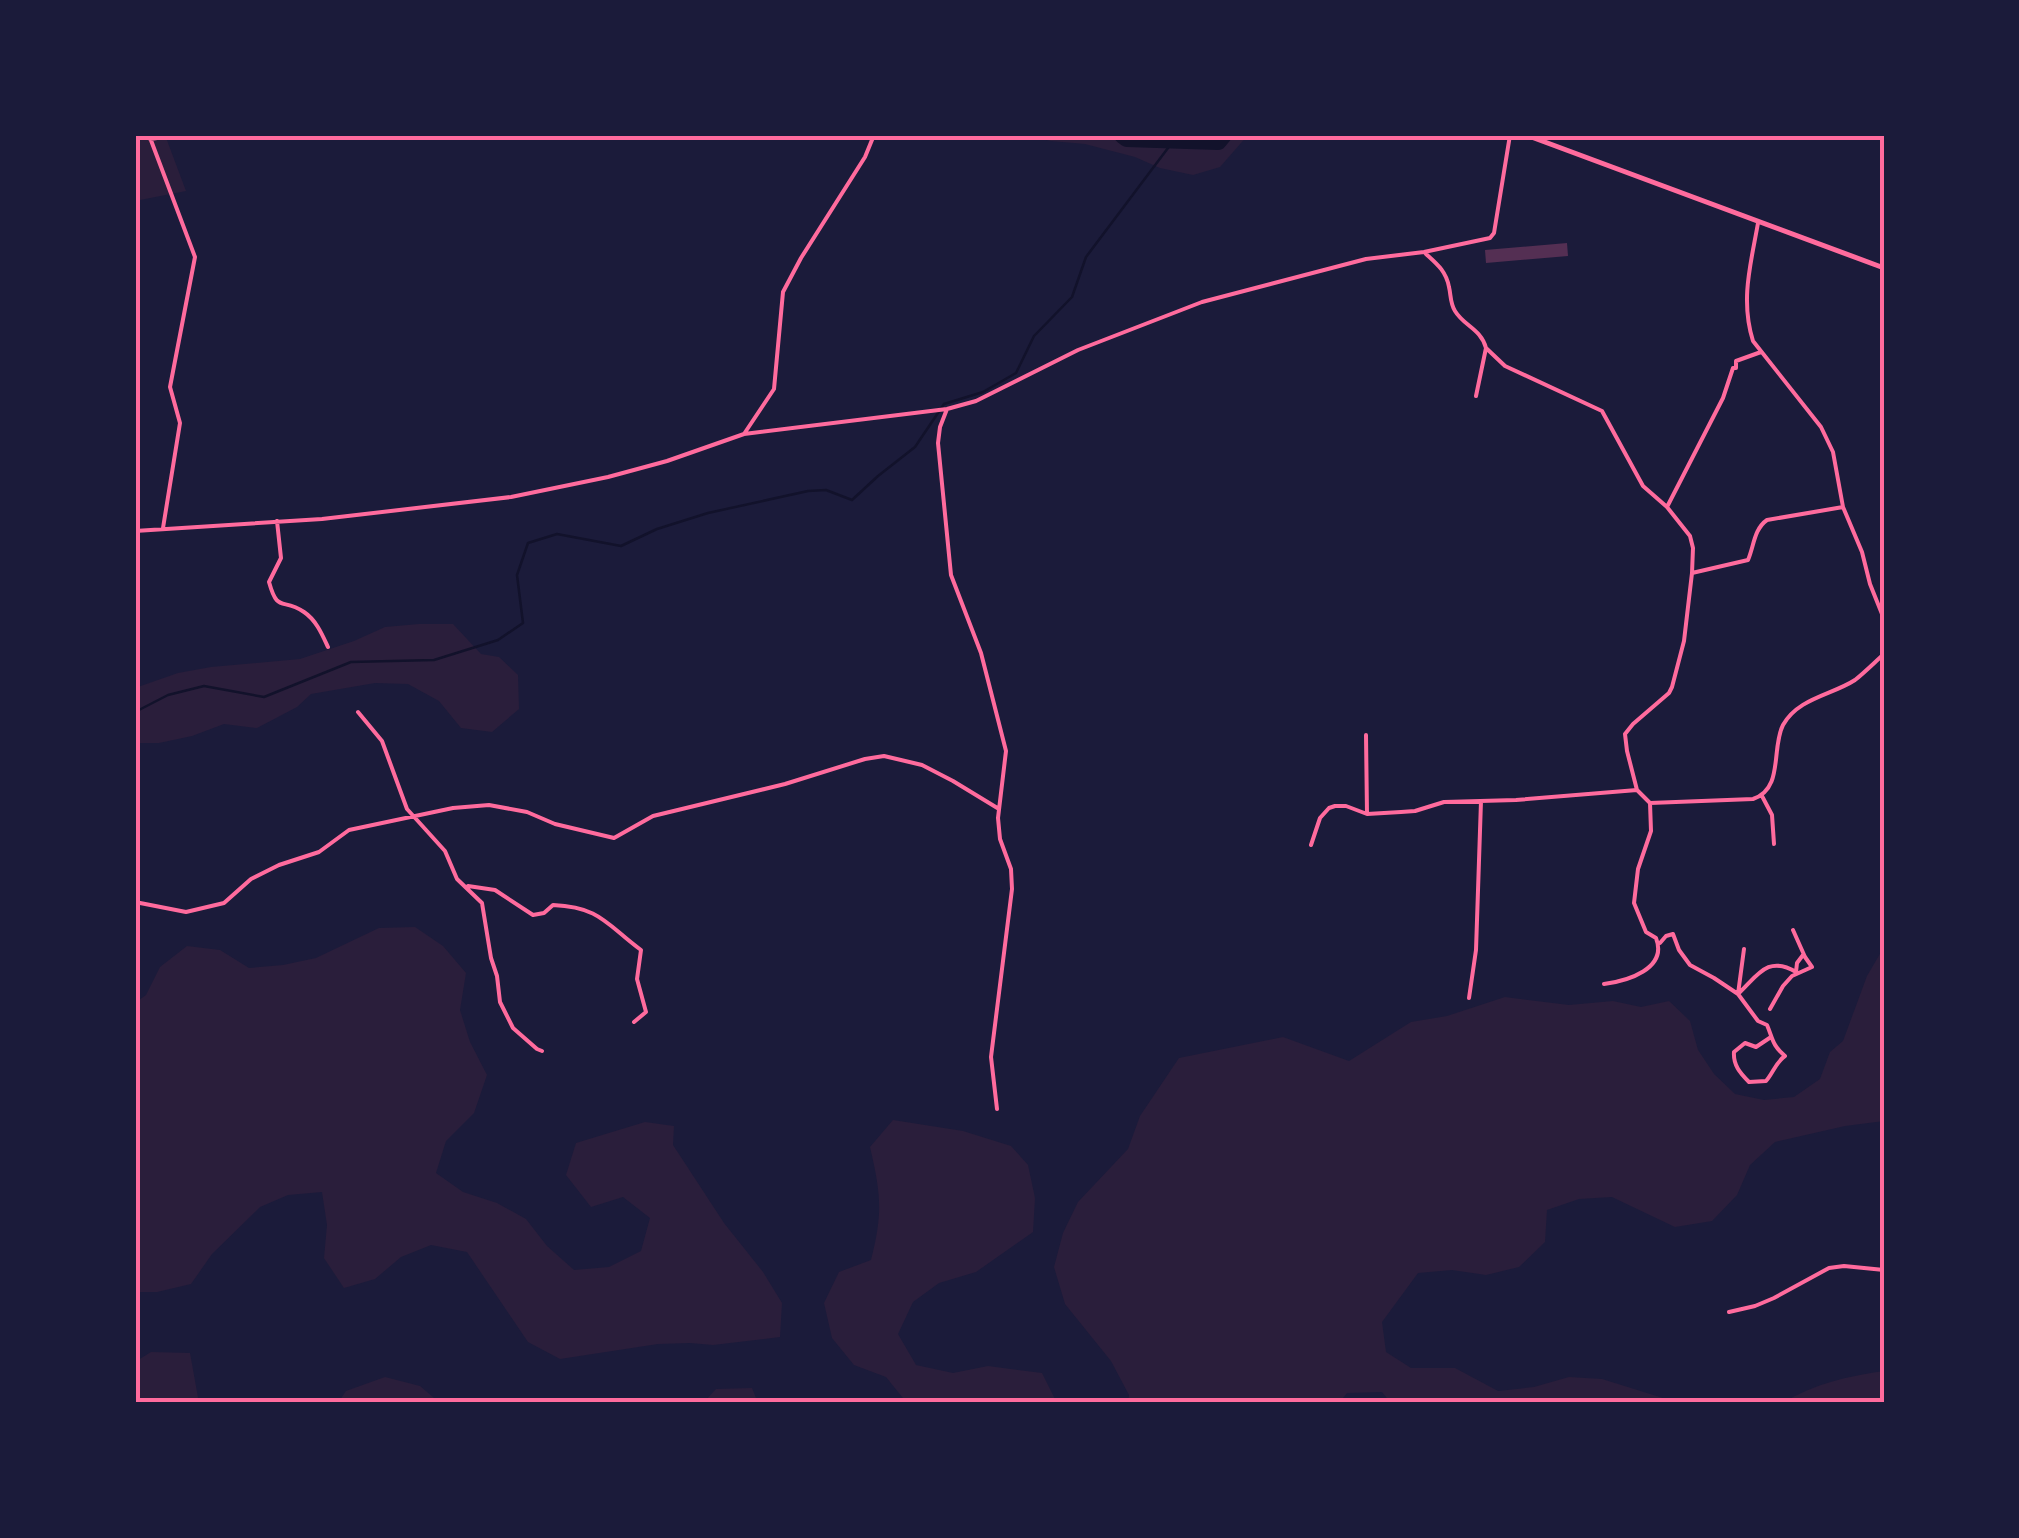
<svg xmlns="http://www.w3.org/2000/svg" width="2019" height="1538" viewBox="0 0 2019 1538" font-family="Lora,serif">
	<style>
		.green { fill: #2a1e3b }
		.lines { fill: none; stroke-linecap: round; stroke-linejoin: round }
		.stream { stroke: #12122b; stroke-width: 2.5 }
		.river { stroke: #12122b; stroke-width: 18 }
		.building { fill: #542f53 }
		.minor { stroke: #ff6b9d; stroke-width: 4 }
		.secondary { stroke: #ff6b9d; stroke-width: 5 }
		.neatline { fill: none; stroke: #ff6b9d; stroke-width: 4 }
	</style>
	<rect width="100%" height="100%" fill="#1b1b3a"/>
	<!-- green -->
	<path class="green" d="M135,135h30l21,56 -51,10z
		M1025,135h223l-28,32 -27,8 -33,-7 -25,-11 -50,-13 -34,-3z
		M419,624h34l28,30 18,3 19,18 1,34 -27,23 -31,-4 -22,-27 -31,-17 -33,-1 -64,11 -14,13 -40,21 -33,-4 -32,12 -33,7h-24v-55l43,-15 33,-6 89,-8 54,-18 31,-14z
		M415,927l28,19 23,27 -6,37 10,32 17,33 -13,38 -28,28 -10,32 27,19 34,11 29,16 21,27 27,24 35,-3 32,-16 9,-33 -27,-21 -32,10 -25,-32 10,-32 69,-21 29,4 -1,19 51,78 39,49 19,31 -2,34 -67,8 -23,-2 -32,1 -98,15 -32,-17 -61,-90 -36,-7 -30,12 -26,22 -31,9 -20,-30 3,-33 -5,-33 -34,3 -28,12 -48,47 -21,30 -34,8h-22v-289l11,-8 14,-28 27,-21 33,4 29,18 34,-3 33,-7 63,-30z
		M1884,947v174l-39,5 -70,16 -25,23 -13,30 -25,26 -37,6 -63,-30 -33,2 -32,11 -2,32 -26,25 -33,8 -34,-5 -34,3 -36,49 4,30 25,16h44l43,23 36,-4 35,-10 33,2 77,24h-288l-9,-11 -35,1 -8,10h-211l1,-8 -18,-34 -46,-57 -11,-37 9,-34 15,-31 50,-53 12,-33 39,-58 104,-21 66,24 62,-39 36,-6 58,-19 64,8 44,-4 28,6 28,-6 21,20 8,29 16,24 21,20 29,6 30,-3 26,-18 10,-27 13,-11 24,-65z
		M893,1120l70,11 48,15 17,19 7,33 -2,34 -57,40 -37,11 -26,19 -15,32 18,31 37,8 35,-7 54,7 15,30h-150l-21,-26 -32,-12 -22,-27 -8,-35 15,-31 32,-12c12,-47 10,-66 -1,-113z
		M151,1352l39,1 9,50h-64v-41z
		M1884,1371v32h-102c32,-19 66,-27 102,-32z
		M385,1377l35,9 20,17h-102l8,-12z
		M752,1388l6,15h-55l13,-14z"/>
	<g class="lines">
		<!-- stream -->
		<path class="stream" d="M135,138l7,-3
			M135,712l33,-17 36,-9 60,11 87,-35 83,-2 64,-20 25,-17 -6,-48 11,-32 29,-9 64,12 36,-17 51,-16 100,-22 18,-1 26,10 26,-24 37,-29 29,-43 39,-12 33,-19 18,-37 38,-39 14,-40 88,-117"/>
		<!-- river -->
		<path class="river" d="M1123,135l4,3 91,3 5,-6"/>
	</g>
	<!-- building -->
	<path class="building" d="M1567,243l1,13 -82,7 -1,-13z"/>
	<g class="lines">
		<!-- minor -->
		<path class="minor" d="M149,135l46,122 -25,130 10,36 -17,105
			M150,139l29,-4
			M1758,223c-7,40 -18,77 -5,118l68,86 12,25 10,55 19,45 8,32 14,35
			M1426,254c11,10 20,17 23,33 2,8 1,16 6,24 9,15 26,18 31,37l-10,48
			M1486,348l19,18 97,45 41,75 24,21 23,29 3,12 -1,25 -8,68 -12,46 -3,6 -36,31 -8,10 2,17 10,39 13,13 103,-4c31,-10 18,-51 30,-74 15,-27 49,-30 72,-45 10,-8 20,-18 29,-26
			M947,409l-7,18 -2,16 13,132 30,78 25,98 -8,67 2,21 11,30 1,20 -21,168 6,52
			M744,434l30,-45 9,-97 18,-34 64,-101 9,-22
			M1667,507l56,-109 10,-30h3v-7l25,-9
			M277,521l4,37 -12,24c9,32 13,15 35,30 12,8 18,22 24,35
			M135,531l187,-12 189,-22 97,-20 59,-16 77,-27 203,-25 29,-8 102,-51 124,-48 164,-43 58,-7 66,-14 4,-5 16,-98
			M1692,573l56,-13c6,-14 6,-31 19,-40l76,-13
			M358,712l24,29 25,68 38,42 12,28 25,24 9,55 6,18 3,26 13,26 24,21 5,2
			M1366,735l1,79
			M1762,796l10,19 2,29
			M1311,845l9,-27 9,-10 6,-2h11l21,8 34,-2 14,-1 29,-9 72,-2 121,-10
			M468,886l27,4 38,25 11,-2 9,-8c47,2 53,19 88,45l-4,29 9,33 -12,10
			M135,902l51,10 38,-9 27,-24 28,-14 40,-13 30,-22 104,-22 36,-3 38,7 28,12 59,14 39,-22 132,-32 80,-25 19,-3 38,9 31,16 46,28
			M1660,943l6,-7 7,-2 6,16 11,15 24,13 24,16c20,-19 30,-39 58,-22l1,-9 6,-8
			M1744,949l-6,45 20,27 9,4c6,14 5,20 18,31 -9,6 -12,17 -19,25l-17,1c-9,-9 -16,-17 -15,-30l11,-9 11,4 15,-10
			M1604,984c23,-3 64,-15 52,-46l-10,-6 -12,-29 4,-34 13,-38 -1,-28
			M1469,998l7,-48 5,-149
			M1770,1009l13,-23 9,-10 20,-9 -7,-10 -12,-27
			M1729,1312l26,-6 19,-8 55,-30 15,-2 40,4"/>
		<!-- secondary -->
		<path class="secondary" d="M1526,135l358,133"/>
	</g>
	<!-- border -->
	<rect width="2019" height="1538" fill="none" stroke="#1b1b3a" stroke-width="275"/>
	<rect x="138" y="138" width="1744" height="1262" class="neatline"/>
</svg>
